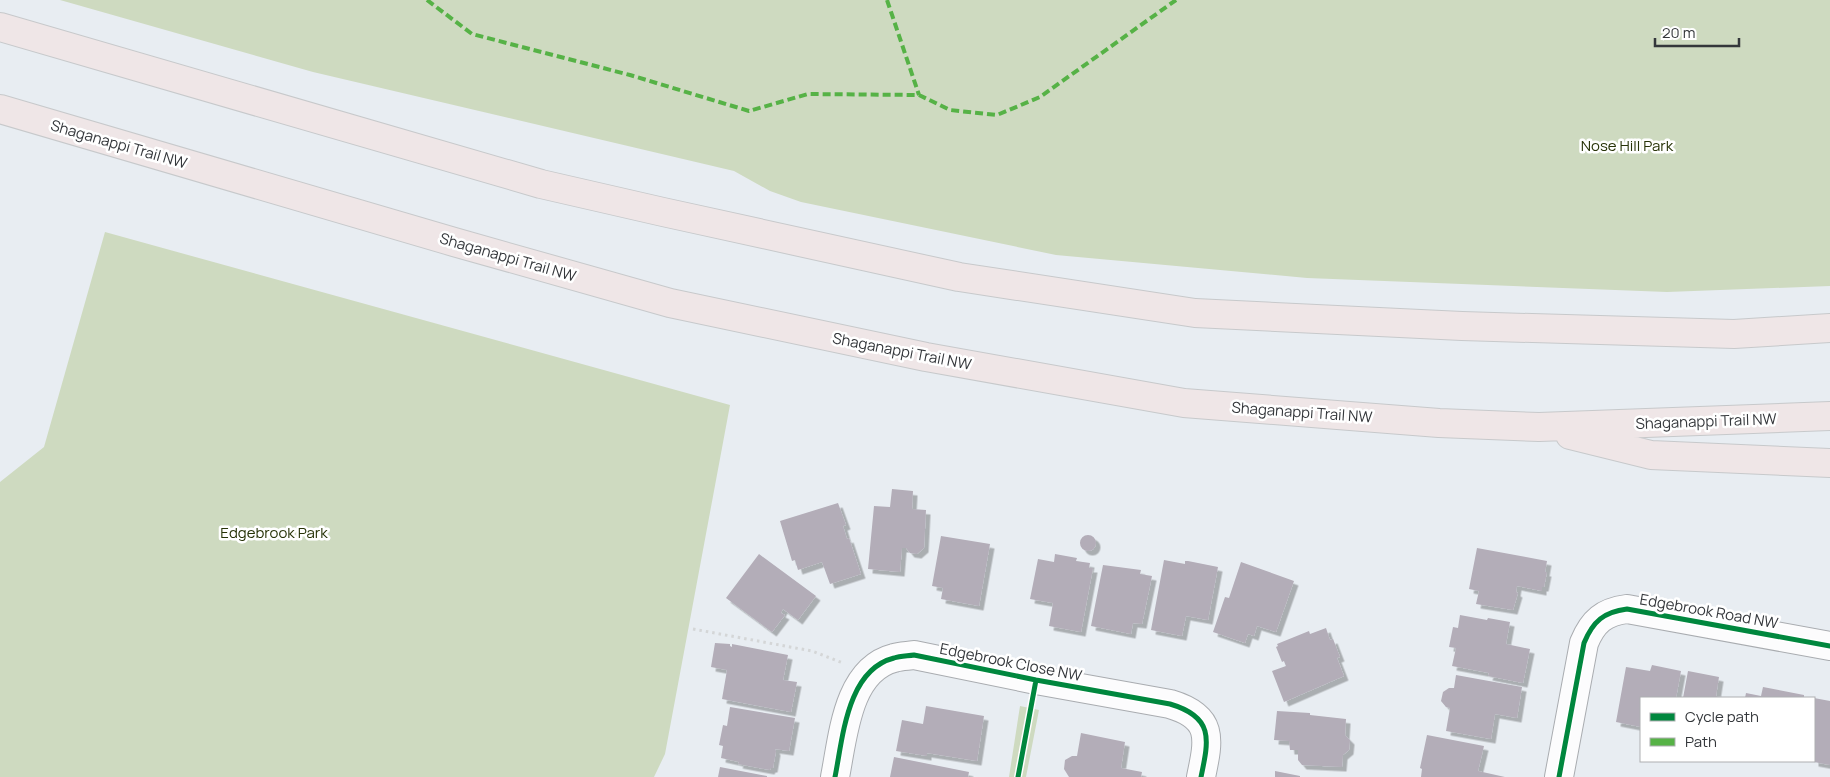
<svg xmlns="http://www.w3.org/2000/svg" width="1830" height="777" viewBox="0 0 1830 777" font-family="Manrope,sans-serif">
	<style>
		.green { fill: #cedac0 }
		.building { fill: #b3adb8; filter: url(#shadow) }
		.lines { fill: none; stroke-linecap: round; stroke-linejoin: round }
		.minor-casing { stroke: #a9acb0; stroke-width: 30 }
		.major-casing { stroke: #c7c9cb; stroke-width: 30 }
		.path { stroke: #d4d6d7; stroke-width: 3; stroke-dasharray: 2.5 4; stroke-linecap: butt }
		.minor { stroke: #fcfcfd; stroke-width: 28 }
		.major { stroke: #efe6e7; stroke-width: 28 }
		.quiet { stroke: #56b246; stroke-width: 4; stroke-dasharray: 8 4; stroke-linecap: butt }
		.cycleway-casing { stroke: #fff; stroke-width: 8 }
		.cycleway { stroke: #00873e; stroke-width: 5 }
		.labels { text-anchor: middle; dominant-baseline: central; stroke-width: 5; stroke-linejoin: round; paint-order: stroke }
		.street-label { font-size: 15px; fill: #34373b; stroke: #fff }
		.park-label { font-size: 15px; fill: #273307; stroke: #fff }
	</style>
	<defs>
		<filter id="shadow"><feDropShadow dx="4.5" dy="4.5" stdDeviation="0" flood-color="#0004"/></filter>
	</defs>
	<rect width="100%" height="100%" fill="#e8edf2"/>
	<!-- green -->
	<path class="green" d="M60,0h1770v286l-163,6 -360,-14 -251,-23 -255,-53 -31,-11 -36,-20 -421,-99z
		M105,232l625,173 -65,349 -11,23h-654v-295l44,-35z
		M1020,706l19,4 -13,67h-17z"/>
	<!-- building -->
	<path class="building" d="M892,489l21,2 -1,18 14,1 -2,38 -7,6 -7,-1 -4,-5h-4l-2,24 -32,-3 6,-63 16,1z
		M838,503l8,22 -3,1 4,13 2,-1 12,36 -31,10 -8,-22 -24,8 -3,-10 -3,1 -12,-40z
		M1080 543a8 8 0 1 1 16 0a8 8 0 1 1-16 0Z
		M941,536l49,8 -11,62 -38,-7 2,-11 -11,-2z
		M1477,548l70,13 -2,11h2l-3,15h-2v4l-25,-5 -1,6 2,1 -5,17 -37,-6 3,-13 -10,-2z
		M759,554l57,42 -18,24 -15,-11 -2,4 4,2 -13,17 -46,-34z
		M1055,554l22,4 -1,3 14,2 -1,5h4l-12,64 -32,-6 4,-23 -23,-4 8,-40 16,3z
		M1164,560l21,4v-3h3l30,6 -10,53 -22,-4 -4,20 -31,-6z
		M1241,562l53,19 -18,51 -19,-6 -3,10 -6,-2 -3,9 -32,-11 12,-35 4,1z
		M1103,565l38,5 -1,4 12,2 -10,48 -9,-1 -2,11 -40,-8z
		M1460,615l27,5 1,-2 22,4 -4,22 24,5 -7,34 -35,-7 1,-3 -37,-7 4,-18 -7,-1 4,-20 5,1z
		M1326,628l4,12 3,-1 7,18 -3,1 7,18 -60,26 -12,-31 14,-5 -2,-5 -2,1 -6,-15 2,-1 -1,-2 32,-13 1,3z
		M715,643l15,1v2l2,1v-3l56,11 -5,25 14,2 -6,30 -69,-13 5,-29 -16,-3z
		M1652,665l29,6 -5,27h-35v29l-25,-5 10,-55 24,4z
		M1688,671l31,6 -3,19 9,2h-42z
		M1456,675l66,12 -5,31 -22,-4 -4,25 -45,-8 4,-23 -4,-1 -5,-6 2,-9 6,-4h5z
		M1763,687l41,8v3h-59l1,-5 15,3z
		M1814,698l16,3v64l-16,-3z
		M926,706l58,10 -7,45 -50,-8v3l-31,-5 6,-31 21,4z
		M730,707l65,11 -6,33 -14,-2 1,2 -3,17h-2l-1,2 -32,-6 1,-2 -18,-4 2,-12 -4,-1 4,-20 4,1z
		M1277,711l33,2v2l36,4 -1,16 5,5 -1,10 -6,5 -1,12 -40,-2 -4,-5v-10h-8l-1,-9 -15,-1z
		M1081,733l44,9 -4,26 21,4 -1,5h-72l-5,-8 1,-9 7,-4h5z
		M1427,735l57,11 -6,25 27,6h-84l1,-8 -2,-1z
		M894,757l75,15 -1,5h-78z
		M720,767l47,9v1h-49z
		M1275,771l25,5v1h-25z"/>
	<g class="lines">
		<defs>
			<path id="minor" d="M835,777c8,-40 12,-107 59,-119 6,-2 14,-2 20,-3l122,25 134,24c44,13 39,35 31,73
				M1559,777l25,-134c9,-22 20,-31 43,-34l203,37"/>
			<path id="major" d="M0,27l541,157 122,28 296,65 236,36 267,13 272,8 96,-6
				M0,109l454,133 216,61 256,54 258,46 255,20 100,4 291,-11
				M1570,435l81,20 179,8"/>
		</defs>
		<!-- minor casing -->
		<use href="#minor" class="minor-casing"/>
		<!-- major casing -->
		<use href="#major" class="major-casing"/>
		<!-- path -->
		<path class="path" d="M693,629l119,22 31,12"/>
		<!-- minor -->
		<use href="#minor" class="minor"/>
		<!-- major -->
		<use href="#major" class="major"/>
		<!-- quiet -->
		<path class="quiet" d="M427,0l45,34 158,41 119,36 59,-17 111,1 31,15 47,5 43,-18 136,-97
			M887,0l32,95"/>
		<defs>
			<path id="cycleway" d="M835,777c8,-40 12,-107 59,-119 6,-2 14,-2 20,-3l122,25 134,24c44,13 39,35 31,73
				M1018,777l18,-97
				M1559,777l25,-134c9,-22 20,-31 43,-34l203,37"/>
		</defs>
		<!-- cycleway casing -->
		<use href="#cycleway" class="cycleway-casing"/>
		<!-- cycleway -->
		<use href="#cycleway" class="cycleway"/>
	</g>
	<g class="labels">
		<!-- street labels -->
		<g class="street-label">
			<text transform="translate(119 144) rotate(16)">Shaganappi Trail NW</text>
			<text transform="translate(508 257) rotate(16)">Shaganappi Trail NW</text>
			<text transform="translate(902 351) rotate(11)">Shaganappi Trail NW</text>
			<text transform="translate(1302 412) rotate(4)">Shaganappi Trail NW</text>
			<text transform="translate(1706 421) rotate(-2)">Shaganappi Trail NW</text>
			<text transform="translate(1709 611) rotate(10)">Edgebrook Road NW</text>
			<text transform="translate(1011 662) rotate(11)">Edgebrook Close NW</text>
		</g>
		<!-- park labels -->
		<g class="park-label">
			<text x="1627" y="145">Nose Hill Park</text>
			<text x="274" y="532">Edgebrook Park</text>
		</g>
	</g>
	<!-- legend -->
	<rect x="1640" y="697" width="175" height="65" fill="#ffffff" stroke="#aeafb1"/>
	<rect x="1650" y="713" width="25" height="8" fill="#00873e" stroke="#aeafb1"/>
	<text x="1685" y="722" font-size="15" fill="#34373b">Cycle path</text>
	<rect x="1650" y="738" width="25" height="8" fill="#56b246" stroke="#aeafb1"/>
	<text x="1685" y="747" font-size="15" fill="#34373b">Path</text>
	<!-- scale -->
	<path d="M1655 38v8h84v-8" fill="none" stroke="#34373b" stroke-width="2.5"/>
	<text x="1662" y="38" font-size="15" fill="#34373b" stroke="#ffffff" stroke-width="4" paint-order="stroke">20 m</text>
</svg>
